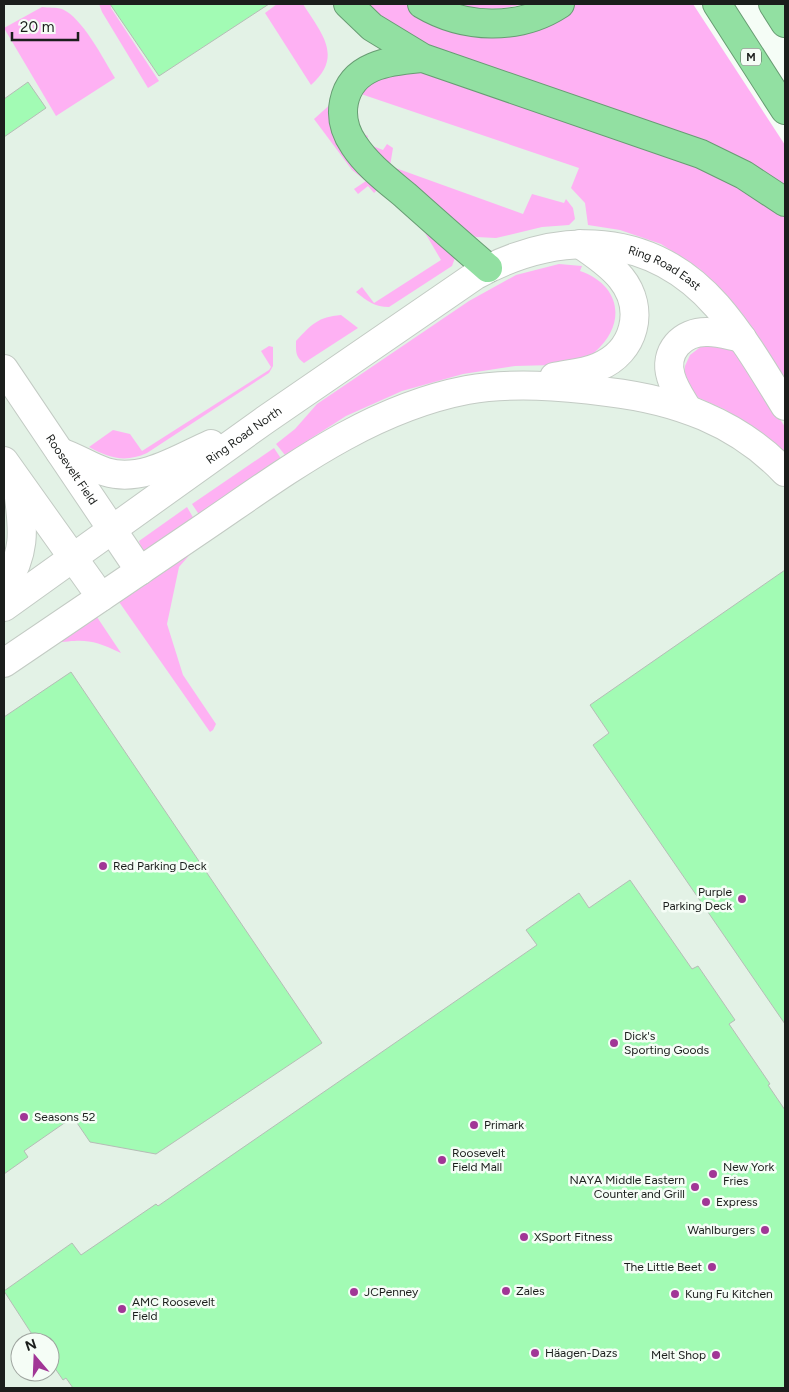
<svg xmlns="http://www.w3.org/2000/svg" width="789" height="1392" viewBox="0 0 789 1392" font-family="Figtree,sans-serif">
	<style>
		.built { fill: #e3f2e6; fill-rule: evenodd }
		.green { fill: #feb1f3 }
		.building { fill: #a2fbb4; stroke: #b5bdb6 }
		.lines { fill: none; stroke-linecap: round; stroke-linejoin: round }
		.minor-casing { stroke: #c3cbc4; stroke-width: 30 }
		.highway-casing { stroke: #689c73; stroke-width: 30 }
		.minor { stroke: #fff; stroke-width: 28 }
		.highway { stroke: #92e0a2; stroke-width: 28 }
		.poi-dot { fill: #a13696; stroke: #f5fdf6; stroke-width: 2 }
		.labels { text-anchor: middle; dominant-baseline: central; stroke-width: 5; stroke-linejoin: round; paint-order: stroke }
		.shield { fill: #f5fdf6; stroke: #5c615d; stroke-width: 1 }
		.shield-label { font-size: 11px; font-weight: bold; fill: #1b1e1c }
		.street-label { font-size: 12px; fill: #1b1e1c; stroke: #f5fdf6 }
		.poi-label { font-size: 12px; fill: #1b1e1c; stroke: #f5fdf6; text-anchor: start }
	</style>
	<rect width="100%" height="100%" fill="#f5fdf6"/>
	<!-- built -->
	<path class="built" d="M4,4h344l332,210 105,192v982h-781zM20,1342h30v30h-30z"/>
	<!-- green -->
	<path class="green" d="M99,4h12v4l48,73 -11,7 -46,-76z
		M277,4h26c18,29 41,52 8,81l-46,-72z
		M364,4h42l21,12 144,-12h122l92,141v43l-360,-144 -40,-23z
		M455,4h69c-22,6 -47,6 -69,0z
		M42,7c6,1 14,0 20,2 20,8 42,51 53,69l-59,38 -52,-88z
		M400,64l325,111 60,39v172l-40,-64 -45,-53 -39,-25 -41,-14 -32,-5 -3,-22 -14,-15 8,-20 -218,-74 -4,-7z
		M333,102l47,85 -6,6 -6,-7 -10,8 -4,-5 12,-8 -14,-11 -38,-51z
		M361,133l7,3 -3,7 18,7 4,-6 6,4 -3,18 133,48 9,-20 32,9 2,-4 7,9 2,11 -6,6 -27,2 -46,11 -20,-1 -45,-30 -72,-67 -1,-4z
		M421,226l34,32 -3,8 -63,41c-14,0 -22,-6 -33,-15l6,-5 12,16 67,-43z
		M559,264l23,2 -2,5c41,14 47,53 15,81l5,6 -47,7 -38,1 -52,8 -61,17 -56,25 -61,39 -9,-11 19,-15 22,-25 152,-103 47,-26z
		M341,315l17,13 -54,35c-9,-6 -8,-12 -8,-22 16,-17 22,-24 45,-26z
		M703,345l28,3 9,9 45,70v29l-59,-46 -27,-12 -10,-8 -5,-12 1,-12 5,-11z
		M269,346l4,1v19l-4,7 -122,80c-22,10 -38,5 -58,-6l24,-17 17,4 12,17 127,-81 2,-3 -10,-16z
		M274,448l8,12 -82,56 -8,-12z
		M187,507l7,12 -48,32 -4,-1 -3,-9z
		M207,535l-28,32 -12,57 16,51 33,49 -3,6 -3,2 -93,-133z
		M95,614l26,39c-29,-14 -36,-14 -67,-10z"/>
	<!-- building -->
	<path class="building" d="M110,4h159l-110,72z
		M28,82l18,26 -42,29v-38z
		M785,570v454l-192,-279 16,-12 -19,-28z
		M71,672l251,371 -166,111 -66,-12 -17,-25 -49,34 4,6 -24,17v-457z
		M630,880l62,89 6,-3 37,54 -6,4 41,60 -2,1 17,25v278h-712l-7,-10 -3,2 -13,-19v-19h-13l-33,-51 68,-48 9,12 75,-51 2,2 205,-141 174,-120 -11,-15 53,-37 10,15z"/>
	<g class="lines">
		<defs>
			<g id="minor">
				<path id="s1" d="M4,369l136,202"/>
				<path d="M554,377c14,-3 30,-4 44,-10 37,-15 48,-58 23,-89 -11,-14 -27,-24 -41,-34"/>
				<path d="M687,408c-6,-10 -13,-20 -16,-31 -8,-25 11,-46 37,-45 11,0 23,4 34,6"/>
				<path d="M60,452c16,5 30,15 46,20 36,11 73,-14 105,-28"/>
				<path d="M4,461l97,136"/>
				<path d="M4,588c25,-41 18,-62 13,-107"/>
				<path id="s2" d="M4,607l261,-187 211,-145c84,-46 175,-44 241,31 26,30 47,66 68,100"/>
				<path d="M4,663c67,-46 135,-91 202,-137 81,-55 162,-117 261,-136 46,-8 94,-4 141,2 68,8 129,30 177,80"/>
			</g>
			<path id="highway" d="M348,4l24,23 51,31 278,96 43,21 41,27
				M422,4c42,25 97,27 138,0
				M717,4l68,106
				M773,4l12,19
				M423,58c-31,3 -71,5 -79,44 -3,15 1,30 10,43 13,20 33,35 51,50 28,25 55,49 83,73"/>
		</defs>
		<!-- minor casing -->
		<use href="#minor" class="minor-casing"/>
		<!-- highway casing -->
		<use href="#highway" class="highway-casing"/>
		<!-- minor -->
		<use href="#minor" class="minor"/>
		<!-- highway -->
		<use href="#highway" class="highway"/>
	</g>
	<!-- markers -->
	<g class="poi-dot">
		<circle cx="103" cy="866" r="5"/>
		<circle cx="742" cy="899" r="5"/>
		<circle cx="614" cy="1043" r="5"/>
		<circle cx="24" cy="1117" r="5"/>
		<circle cx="474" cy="1125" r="5"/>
		<circle cx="442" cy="1160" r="5"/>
		<circle cx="713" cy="1174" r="5"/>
		<circle cx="695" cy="1187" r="5"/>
		<circle cx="706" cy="1202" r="5"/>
		<circle cx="765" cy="1230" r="5"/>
		<circle cx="524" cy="1237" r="5"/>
		<circle cx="712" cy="1267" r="5"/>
		<circle cx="506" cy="1291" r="5"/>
		<circle cx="354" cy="1292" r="5"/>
		<circle cx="675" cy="1294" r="5"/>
		<circle cx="122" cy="1309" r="5"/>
		<circle cx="535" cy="1353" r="5"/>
		<circle cx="716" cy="1355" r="5"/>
	</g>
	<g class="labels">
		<!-- shield labels -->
		<rect class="shield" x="741" y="48.5" width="20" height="17" rx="4"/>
		<g class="shield-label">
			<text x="751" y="57">M</text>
		</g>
		<!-- street labels -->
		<g class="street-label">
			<text stroke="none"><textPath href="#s2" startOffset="776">Ring Road East</textPath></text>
			<text stroke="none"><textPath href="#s2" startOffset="295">Ring Road North</textPath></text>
			<text stroke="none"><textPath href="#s1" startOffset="121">Roosevelt Field</textPath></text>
		</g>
		<!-- poi labels -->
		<g class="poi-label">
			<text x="113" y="866">Red Parking Deck</text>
			<text x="732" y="892" text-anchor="end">Purple<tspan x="732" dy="14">Parking Deck</tspan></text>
			<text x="624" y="1036">Dick's<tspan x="624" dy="14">Sporting Goods</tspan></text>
			<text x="34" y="1117">Seasons 52</text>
			<text x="484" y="1125">Primark</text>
			<text x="452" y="1153">Roosevelt<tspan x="452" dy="14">Field Mall</tspan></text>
			<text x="723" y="1167">New York<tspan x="723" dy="14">Fries</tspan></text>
			<text x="685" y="1180" text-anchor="end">NAYA Middle Eastern<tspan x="685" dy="14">Counter and Grill</tspan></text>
			<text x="716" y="1202">Express</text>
			<text x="755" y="1230" text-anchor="end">Wahlburgers</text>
			<text x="534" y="1237">XSport Fitness</text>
			<text x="702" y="1267" text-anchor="end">The Little Beet</text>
			<text x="516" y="1291">Zales</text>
			<text x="364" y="1292">JCPenney</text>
			<text x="685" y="1294">Kung Fu Kitchen</text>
			<text x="132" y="1302">AMC Roosevelt<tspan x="132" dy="14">Field</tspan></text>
			<text x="545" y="1353">Häagen-Dazs</text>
			<text x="706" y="1355" text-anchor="end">Melt Shop</text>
		</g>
	</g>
	<!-- border -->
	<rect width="789" height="1392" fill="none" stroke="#1b1e1c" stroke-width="10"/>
	<!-- north arrow -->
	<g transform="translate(35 1357) rotate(341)"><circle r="24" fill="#f5fdf6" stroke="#9ea49f"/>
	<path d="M0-4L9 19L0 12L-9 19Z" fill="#a13696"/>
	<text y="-8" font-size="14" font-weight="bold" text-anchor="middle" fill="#1b1e1c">N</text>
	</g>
	<!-- scale -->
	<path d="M12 32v8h66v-8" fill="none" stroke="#1b1e1c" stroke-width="2.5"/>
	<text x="20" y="32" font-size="15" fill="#1b1e1c" stroke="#f5fdf6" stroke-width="4" paint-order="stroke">20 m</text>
</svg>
